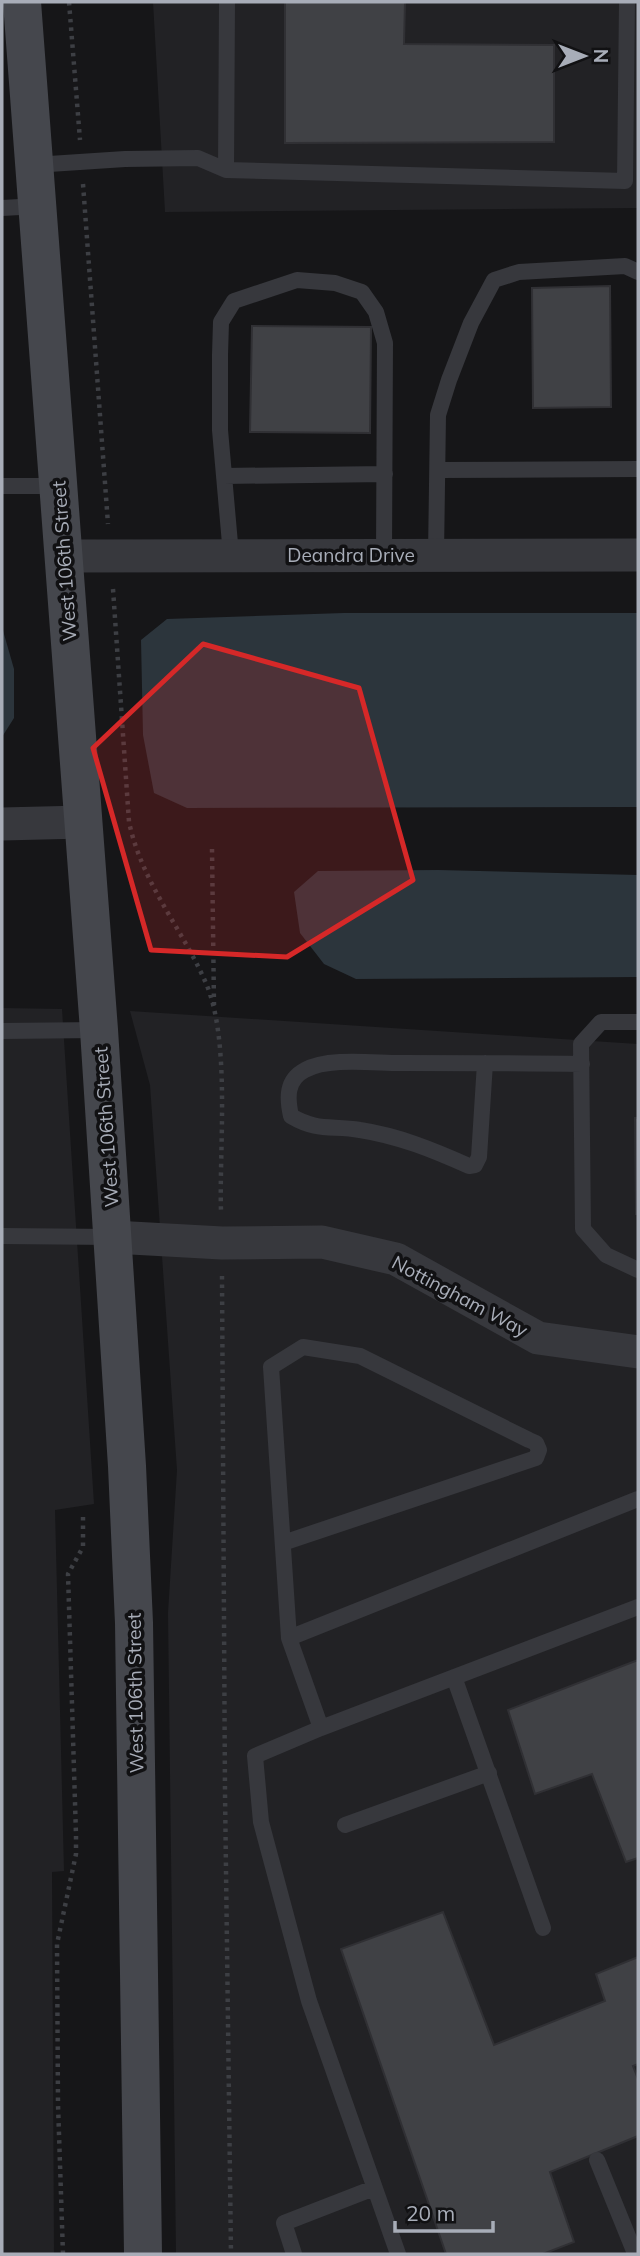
<svg xmlns="http://www.w3.org/2000/svg" width="640" height="2256" viewBox="0 0 640 2256" font-family="Mulish,sans-serif">
	<style>
		.built { fill: #222225 }
		.water { fill: #2c353c }
		.building { fill: #404145; stroke: #303034; stroke-width: 2 }
		.lines { fill: none; stroke-linecap: round; stroke-linejoin: round }
		.path { stroke: #3d3f44; stroke-width: 4.5; stroke-dasharray: 3.5 5; stroke-linecap: butt }
		.lane { stroke: #37383d; stroke-width: 16 }
		.street { stroke: #37383d; stroke-width: 33 }
		.secondary { stroke: #45474d; stroke-width: 38 }
		.marked { fill: #d62828; fill-opacity: 0.2; stroke: #d62828; stroke-width: 5; stroke-linejoin: round }
		.labels { text-anchor: middle; dominant-baseline: central; stroke-width: 7; stroke-linejoin: round; paint-order: stroke }
		.street-label { font-size: 19px; fill: #a8adb8; stroke: #111113 }
	</style>
	<rect width="100%" height="100%" fill="#161618"/>
	<!-- built -->
	<path class="built" d="M153,2h485v206l-473,4z
		M2,1008l60,1 32,495 -39,6 9,361 -12,1 2,382h-52z
		M130,1011l508,33v1210h-462l-8,-641 9,-143 -27,-385z"/>
	<!-- water -->
	<path class="water" d="M344,613h294v194l-451,1 -33,-15 -11,-58 -2,-95 26,-21z
		M2,627l12,42v49l-12,19z
		M438,870l200,5v102l-282,2 -32,-15 -24,-31 -6,-41 24,-21z"/>
	<!-- building -->
	<path class="building" d="M285,2h120l-1,42 150,1v97l-269,1z
		M610,286l1,121 -78,1 -1,-120z
		M252,326l119,1 -1,106 -120,-1z
		M635,1118h3v96h-2z
		M638,1660v198l-12,4 -34,-88 -57,20 -27,-84z
		M443,1912l51,133 111,-44 -9,-27 42,-17v107l-5,2 5,13v57l-88,36 24,70 -31,12h-97l-105,-305z"/>
	<g class="lines">
		<!-- path -->
		<path class="path" d="M69,2l11,138
			M83,184l25,340
			M113,589l16,233c13,61 52,105 76,159 26,57 14,166 16,230
			M212,849l2,156
			M222,1276l3,517 6,461
			M63,2254l-5,-150 -1,-160 19,-90v-19l-8,-261 15,-27v-30"/>
		<!-- lane -->
		<path class="lane" d="M34,165l91,-6 73,-1 28,12 399,11 2,-179
			M226,170l1,-168
			M2,208l36,-2
			M438,470l200,-1
			M224,476l161,-2
			M2,486h57
			M231,555l-11,-125v-75l1,-33 13,-21 63,-21 38,3 27,9 14,20 9,31 -1,212
			M436,555l2,-140 11,-35 22,-57 23,-43 25,-8 106,-6 13,6
			M638,1022h-37l-20,22 2,185 23,26 32,15
			M2,1031l97,-1
			M485,1063l-6,94 -4,8 -6,1c-36,-16 -70,-30 -109,-36 -28,-5 -42,2 -69,-14 -4,-18 -5,-36 14,-46 23,-13 69,-7 95,-7 61,0 121,0 182,1
			M2,1236l111,1
			M283,1543l253,-85 3,-8 -3,-7 -7,-3 -169,-84 -57,-9 -32,20 18,271
			M454,1677l89,251
			M321,1728l317,-121
			M345,1825l144,-52
			M597,2160l37,91
			M294,2254l-10,-31 90,-35
			M398,2254l-89,-253 -48,-179 -6,-66 66,-28 -32,-90 349,-139"/>
		<!-- street -->
		<path class="street" d="M64,556l574,-1
			M2,824l81,-2
			M113,1237l109,6 100,-1 74,17 142,79 100,14"/>
		<!-- secondary -->
		<path class="secondary" d="M22,2l77,1028 28,436 7,157 9,631"/>
	</g>
	<!-- marked area -->
	<path class="marked" d="M203,644l156,44 54,192 -126,77 -136,-7 -58,-202z"/>
	<g class="labels">
		<!-- street labels -->
		<g class="street-label">
			<text x="351" y="555">Deandra Drive</text>
			<text transform="translate(64 561) rotate(-94)">West 106th Street</text>
			<text transform="translate(106 1127) rotate(-94)">West 106th Street</text>
			<text transform="translate(460 1296) rotate(28)">Nottingham Way</text>
			<text transform="translate(135 1693) rotate(-91)">West 106th Street</text>
		</g>
	</g>
	<!-- border -->
	<rect width="640" height="2256" fill="none" stroke="#a8adb8" stroke-width="7"/>
	<!-- north arrow -->
	<g transform="translate(584 56) rotate(90)" stroke="#111113" stroke-width="5" paint-order="stroke">
	<path d="M0-5L12 26L0 18L-12 26Z" fill="#a8adb8"/>
	<text y="-10" font-size="19" font-weight="bold" text-anchor="middle" fill="#a8adb8">N</text>
	</g>
	<!-- scale -->
	<path d="M395 2221v10h98v-10" fill="none" stroke="#a8adb8" stroke-width="3.5"/>
	<text x="406" y="2221" font-size="21" fill="#a8adb8" stroke="#111113" stroke-width="5" paint-order="stroke">20 m</text>
</svg>
